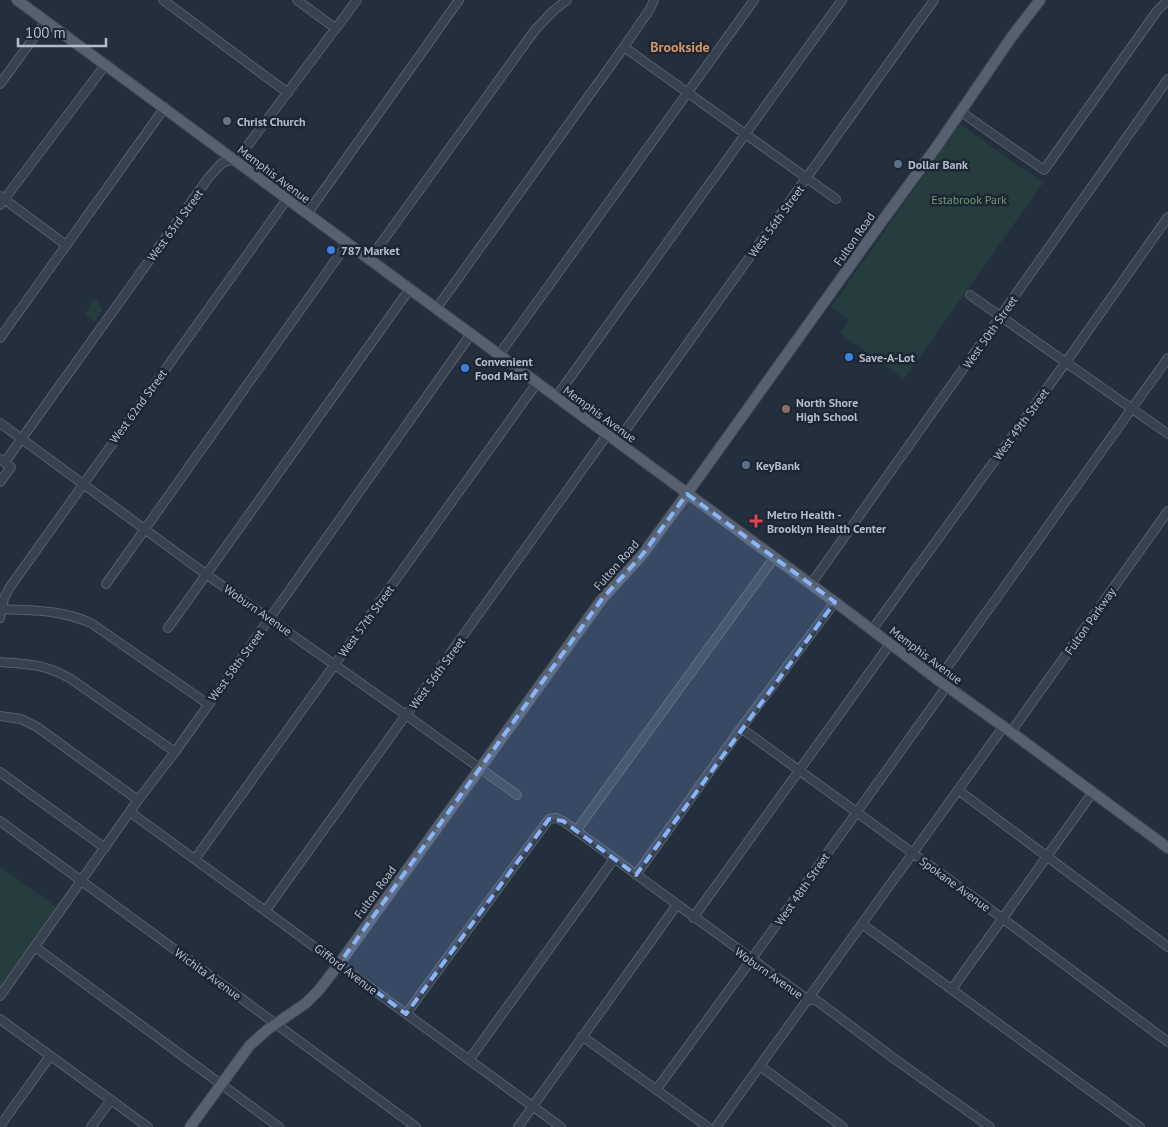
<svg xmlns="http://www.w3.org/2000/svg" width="1168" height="1127" viewBox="0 0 1168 1127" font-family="'PT Sans',sans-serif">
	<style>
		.green { fill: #263c3f }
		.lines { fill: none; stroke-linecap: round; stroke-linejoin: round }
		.minor-casing { stroke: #565f6c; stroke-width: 10 }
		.major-casing { stroke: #414a57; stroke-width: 12 }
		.minor { stroke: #38414e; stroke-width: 8 }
		.major { stroke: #56606e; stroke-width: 10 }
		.marked { fill: #8ab4f8; fill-opacity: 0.2; stroke: #8ab4f8; stroke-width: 4; stroke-dasharray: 10 6; stroke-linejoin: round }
		.worship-dot { fill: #6b7280; stroke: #1d2633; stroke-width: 2 }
		.service-dot { fill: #5c6f8a; stroke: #1d2633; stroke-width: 2 }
		.shop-dot { fill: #3f7fe0; stroke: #1d2633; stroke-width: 2 }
		.education-dot { fill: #8d6e63; stroke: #1d2633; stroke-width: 2 }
		.health-dot { fill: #e0444e; stroke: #1d2633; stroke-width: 2 }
		.labels { text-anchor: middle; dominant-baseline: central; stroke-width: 5; stroke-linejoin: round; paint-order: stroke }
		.poi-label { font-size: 12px; font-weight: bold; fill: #b4bcc9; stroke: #1d2633; text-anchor: start }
		.street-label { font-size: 12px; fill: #b4bcc9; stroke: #1d2633 }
		.park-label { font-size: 12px; fill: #6b9a76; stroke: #1d2633 }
		.neighbourhood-label { font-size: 14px; font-weight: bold; fill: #d59563; stroke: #1d2633 }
	</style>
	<rect width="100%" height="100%" fill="#242f3e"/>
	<!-- green -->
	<path class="green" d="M960,124l83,59 -139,196 -64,-46 9,-13 -18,-13z
		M97,299l5,12 -8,11 -9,-7 5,-8 -1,-5z
		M0,867l59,42 -59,80z"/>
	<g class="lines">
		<defs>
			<path id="minor" d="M163,0l125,93
				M297,0l38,28
				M624,47l212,152
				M0,84l46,-63
				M961,112l83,58 113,-159 11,-11
				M0,196l66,49
				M0,205l106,-141
				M307,214l152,-214
				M369,260l166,-230 18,-19 14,-11
				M970,295l198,139
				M436,309l188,-262 26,-38 4,-9
				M0,338l165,-231
				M499,355l255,-355
				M556,397l286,-397
				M0,423l207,152 199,140 111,80
				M617,442l317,-442
				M0,459l11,8 -11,15
				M5,462l204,-285 13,-14 12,-4 8,-6 115,-153
				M106,584l241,-340
				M811,584l357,-505
				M0,609c35,2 58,0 91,14l117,81
				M0,618l4,-20 6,-11 277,-388
				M168,628l241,-338
				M872,630l194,-268 102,-145
				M0,662c29,2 45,2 71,17l104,73
				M938,680l230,-322
				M0,716l21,3 16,8 101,73
				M741,728l261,190 166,124
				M1011,732l157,-221
				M0,772l105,76
				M958,790l210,157
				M130,812l431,315
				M0,821l416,306
				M576,831l198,-273
				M195,859l342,-476
				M636,875l105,-147 94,-126
				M266,910l341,-475
				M693,918l197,-274
				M862,924l278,203
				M35,947l244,180
				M952,989l141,-197
				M0,996l138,-196 37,-48 296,-418
				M406,1014l143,-195 7,-1 7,3 241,176 3,3h9l80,60 94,67
				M0,1019l148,108
				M582,1036l126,91
				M469,1060l145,-201
				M760,1066l83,61
				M656,1090l95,-130 196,-274
				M0,1126l50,-70
				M91,1127l20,-27
				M518,1127l158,-221
				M716,1127l288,-401"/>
			<path id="major" d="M17,0l818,602 103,78 73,52 157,116
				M190,1127l60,-82 17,-15 39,-27 13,-13 20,-26 263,-365 40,-44 39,-53 199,-278 55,-75 78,-114 27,-35"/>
		</defs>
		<!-- minor casing -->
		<use href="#minor" class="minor-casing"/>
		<!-- major casing -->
		<use href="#major" class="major-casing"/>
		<!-- minor -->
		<use href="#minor" class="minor"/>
		<!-- major -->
		<use href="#major" class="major"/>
	</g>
	<!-- marked area -->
	<path class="marked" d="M687,494l148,108 -199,273 -73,-54 -14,-2 -143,195 -67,-50 263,-365 40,-44z"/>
	<!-- markers -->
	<circle class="worship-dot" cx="227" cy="121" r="5"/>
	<g class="service-dot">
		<circle cx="898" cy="164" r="5"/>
		<circle cx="746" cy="465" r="5"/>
	</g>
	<g class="shop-dot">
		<circle cx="331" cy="250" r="5"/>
		<circle cx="849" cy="357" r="5"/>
		<circle cx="465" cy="368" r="5"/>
	</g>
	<circle class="education-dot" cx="786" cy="409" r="5"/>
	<path class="health-dot" d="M753.5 513.5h5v5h5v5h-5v5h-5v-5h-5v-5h5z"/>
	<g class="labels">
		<!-- poi labels -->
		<g class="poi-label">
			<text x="237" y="121">Christ Church</text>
			<text x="908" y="164">Dollar Bank</text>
			<text x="341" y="250">787 Market</text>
			<text x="859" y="357">Save-A-Lot</text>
			<text x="475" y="361">Convenient<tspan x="475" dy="14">Food Mart</tspan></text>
			<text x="796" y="402">North Shore<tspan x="796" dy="14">High School</tspan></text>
			<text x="756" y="465">KeyBank</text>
			<text x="767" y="514">Metro Health -<tspan x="767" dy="14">Brooklyn Health Center</tspan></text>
		</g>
		<!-- street labels -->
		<g class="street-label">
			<text transform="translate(274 174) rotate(37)">Memphis Avenue</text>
			<text transform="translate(776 221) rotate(-54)">West 56th Street</text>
			<text transform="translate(175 225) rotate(-54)">West 63rd Street</text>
			<text transform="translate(854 239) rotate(-55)">Fulton Road</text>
			<text transform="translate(990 332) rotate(-55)">West 50th Street</text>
			<text transform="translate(138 406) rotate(-54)">West 62nd Street</text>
			<text transform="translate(600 414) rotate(36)">Memphis Avenue</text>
			<text transform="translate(1021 424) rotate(-54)">West 49th Street</text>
			<text transform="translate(616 565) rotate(-49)">Fulton Road</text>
			<text transform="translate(258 610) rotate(35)">Woburn Avenue</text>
			<text transform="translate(366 621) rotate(-54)">West 57th Street</text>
			<text transform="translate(1090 621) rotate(-55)">Fulton Parkway</text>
			<text transform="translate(926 655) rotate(37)">Memphis Avenue</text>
			<text transform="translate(236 665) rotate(-54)">West 58th Street</text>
			<text transform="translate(437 673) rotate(-54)">West 56th Street</text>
			<text transform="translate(955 884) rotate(36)">Spokane Avenue</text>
			<text transform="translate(802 889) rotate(-55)">West 48th Street</text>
			<text transform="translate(375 892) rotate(-54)">Fulton Road</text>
			<text transform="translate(346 969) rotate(37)">Gifford Avenue</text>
			<text transform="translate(769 973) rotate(35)">Woburn Avenue</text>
			<text transform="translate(208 974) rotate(36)">Wichita Avenue</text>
		</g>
		<!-- park labels -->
		<g class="park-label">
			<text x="969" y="199">Estabrook Park</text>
		</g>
		<!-- neighbourhood labels -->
		<g class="neighbourhood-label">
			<text x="680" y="47">Brookside</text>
		</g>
	</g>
	<!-- scale -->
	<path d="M18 38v8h88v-8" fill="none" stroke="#b4bcc9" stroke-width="2.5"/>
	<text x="25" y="38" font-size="15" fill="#b4bcc9" stroke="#1d2633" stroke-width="4" paint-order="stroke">100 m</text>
</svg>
